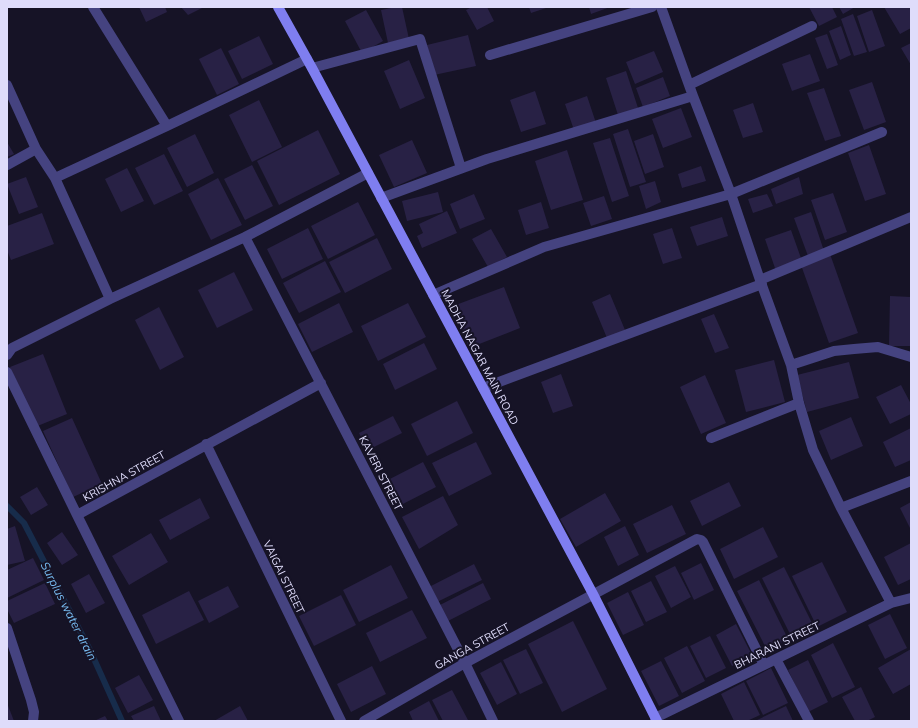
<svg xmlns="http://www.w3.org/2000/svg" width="918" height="728" viewBox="0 0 918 728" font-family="Mulish,sans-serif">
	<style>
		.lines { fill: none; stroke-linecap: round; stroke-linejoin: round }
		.stream { stroke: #172c4b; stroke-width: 6 }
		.building { fill: #282145 }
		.street { stroke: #454380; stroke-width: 10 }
		.secondary { stroke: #7f7ef0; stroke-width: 10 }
		.labels { text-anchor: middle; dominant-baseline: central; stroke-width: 4; stroke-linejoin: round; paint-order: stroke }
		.street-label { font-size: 11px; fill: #dfdcfb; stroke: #161326 }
		.water-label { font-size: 12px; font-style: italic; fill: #76b9ef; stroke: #161326 }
	</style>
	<rect width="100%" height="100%" fill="#161326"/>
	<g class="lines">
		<!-- stream -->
		<path class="stream" d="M7,506l17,17 66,127 32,71"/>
	</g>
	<!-- building -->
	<path class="building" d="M139,7h26l2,5 -21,10z
		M181,7h23l-16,8z
		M396,7h6l7,32 -21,4 -7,-33z
		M472,7h15l7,14 -17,9 -11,-20z
		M529,7h20l-18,6z
		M589,7h21l-19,7z
		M809,7h23l5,10 -18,9z
		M839,7h16l-12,7z
		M884,7h27v21l-11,6z
		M366,10l17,31 -21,12 -17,-32z
		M872,10l13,36 -16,6 -12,-36z
		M853,14l14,38 -13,4 -13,-37z
		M841,26l10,29 -11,5 -11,-29z
		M827,34l11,31 -11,4 -12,-31z
		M468,35l8,31 -42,9 -7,-30z
		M259,36l14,28 -31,15 -14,-28z
		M911,43v22l-10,-17z
		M221,48l18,36 -22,11 -18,-36z
		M654,51l9,21 -28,12 -9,-22z
		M810,54l10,27 -28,10 -10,-27z
		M409,60l16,38 -25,11 -16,-38z
		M626,71l12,37 -20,7 -12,-37z
		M663,77l7,19 -27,11 -7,-19z
		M872,82l14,40 -22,8 -15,-40z
		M824,88l17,48 -16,5 -18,-48z
		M535,91l11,33 -25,8 -11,-32z
		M587,96l9,27 -22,7 -9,-26z
		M259,100l23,47 -30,15 -23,-47z
		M753,103l10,29 -20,6 -10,-28z
		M681,108l11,29 -29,11 -11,-29z
		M628,129l18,53 -16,5 -17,-53z
		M318,130l22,44 -61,31 -22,-44z
		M195,134l19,39 -27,14 -20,-39z
		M653,134l11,33 -19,7 -11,-33z
		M610,138l19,58 -17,6 -19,-59z
		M412,140l15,33 -33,14 -15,-32z
		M7,142l7,12 -7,3z
		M869,145l17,49 -21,7 -17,-48z
		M567,150l16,50 -32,10 -16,-49z
		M164,154l19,37 -29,14 -19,-37z
		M252,165l21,41 -28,14 -21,-41z
		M701,166l5,15 -24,7 -4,-14z
		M127,168l17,33 -23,11 -16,-33z
		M26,177l12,30 -19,7 -12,-30z
		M799,177l4,17 -27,10 -5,-15z
		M218,178l24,47 -31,15 -23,-46z
		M655,181l6,21 -15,7 -7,-23z
		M438,192l5,20 -36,9 -5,-20z
		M833,193l14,39 -22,8 -14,-40z
		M474,194l11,25 -25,10 -10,-25z
		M767,194l6,12 -20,7 -5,-14z
		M604,196l8,23 -21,7 -8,-23z
		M358,202l17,33 -47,24 -17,-33z
		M541,202l8,26 -23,7 -8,-25z
		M447,211l10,22 -35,15 -5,-12 6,-3 -4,-9z
		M811,212l13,39 -16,5 -14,-38z
		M42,213l12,31 -43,16 -4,-10v-24z
		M722,217l6,19 -31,10 -7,-19z
		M308,228l15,31 -41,20 -15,-30z
		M672,228l10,30 -19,6 -10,-30z
		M491,229l16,28 -19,10 -16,-28z
		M791,230l11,31 -26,10 -11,-32z
		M377,238l15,31 -47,24 -16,-31z
		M830,254l28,79 -29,10 -28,-78z
		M325,261l16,31 -42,21 -16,-30z
		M234,272l19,38 -36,18 -19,-38z
		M504,287l16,41 -51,20 -16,-42z
		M610,294l15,36 -18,8 -15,-36z
		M890,296l21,1v49h-22z
		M339,303l14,29 -41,20 -14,-28z
		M408,303l18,34 -48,24 -17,-35z
		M159,307l25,50 -24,13 -25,-50z
		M714,314l15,34 -14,5 -14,-34z
		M424,343l13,26 -42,21 -12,-26z
		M43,354l24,60 -32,13 -25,-60z
		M774,360l11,42 -39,10 -11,-42z
		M849,362l10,36 -52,14 -10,-37z
		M561,374l12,32 -20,7 -12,-31z
		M705,375l21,48 -25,11 -21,-47z
		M901,385l10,19v10l-21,10 -14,-27z
		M457,401l16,32 -46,23 -16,-32z
		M393,416l9,17 -34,17 -9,-17z
		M851,417l12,29 -32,14 -12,-29z
		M72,418l30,66 -29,13 -30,-66z
		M911,428v32l-16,7 -12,-25z
		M476,442l16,32 -43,22 -17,-33z
		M423,462l13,25 -39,20 -13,-25z
		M729,482l12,24 -39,20 -12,-25z
		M37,487l11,18 -17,10 -11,-18z
		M605,493l16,28 -45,26 -16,-28z
		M443,496l15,29 -39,24 -17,-32z
		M200,498l10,20 -40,22 -11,-20z
		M911,502v28l-11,-22z
		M672,505l14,29 -39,19 -14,-29z
		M15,526l10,35 -18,4v-36z
		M625,526l14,29 -21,11 -14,-29z
		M763,527l15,30 -44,22 -14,-30z
		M62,532l16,23 -16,10 -15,-22z
		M151,533l17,29 -39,23 -17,-29z
		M911,543v36l-13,6 -14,-28z
		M33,558l11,22 -37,18v-28z
		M822,562l25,50 -30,15 -25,-51z
		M701,563l13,27 -20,10 -13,-27z
		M474,564l8,16 -45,22 -8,-15z
		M391,565l17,33 -49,24 -16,-32z
		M675,566l16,31 -20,11 -16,-32z
		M784,567l30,60 -22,11 -30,-60z
		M89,574l16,29 -19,10 -15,-29z
		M759,580l29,59 -21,11 -30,-59z
		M651,581l16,31 -21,10 -15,-31z
		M45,583l10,21 -41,19 -7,-14v-8z
		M483,583l8,16 -45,23 -8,-16z
		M228,586l11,21 -30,16 -11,-22z
		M189,591l15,29 -48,24 -14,-29z
		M628,592l16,33 -21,10 -16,-32z
		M341,595l15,30 -42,21 -15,-30z
		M412,610l15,28 -47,24 -14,-29z
		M890,614l17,34 -22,11 -17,-34z
		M573,621l34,68 -45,23 -34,-68z
		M736,624l16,31 -20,11 -16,-31z
		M710,636l16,32 -20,10 -16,-32z
		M833,643l22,44 -23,11 -21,-43z
		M687,646l18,35 -23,12 -18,-35z
		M526,649l17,34 -23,11 -17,-34z
		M911,649v35l-18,10 -15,-26z
		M808,660l20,42 -20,10 -20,-42z
		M661,661l18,35 -20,10 -18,-35z
		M501,662l16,32 -20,11 -17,-32z
		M372,666l14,28 -35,18 -14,-28z
		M771,668l17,35 -25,12 -17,-34z
		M139,675l14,25 -25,13 -13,-25z
		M744,682l16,33 -13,6h-13l-13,-27z
		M861,687l14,30 -8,4h-12l-13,-24z
		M452,690l16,30 -2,1h-23l-11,-21z
		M429,701l10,20h-26l-4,-9z
		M7,703l7,18h-7z
		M154,706l7,15h-27l-3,-5z
		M240,706l8,15h-34z
		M786,706l7,15h-38z
		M105,716l3,5h-14z"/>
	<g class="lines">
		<!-- street -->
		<path class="street" d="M93,7l74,119
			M661,7l28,78 4,11 38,98 29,86 31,85 43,-14 20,-2 24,-2 33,10
			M490,55l162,-48
			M312,68l108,-29 41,129
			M7,85l29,64
			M689,85l123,-59
			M7,165l29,-16 19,29 55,121
			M55,178l112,-52 140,-67
			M381,198l106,-39 206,-63
			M245,237l220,426 28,58
			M760,280l151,-63
			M433,295l111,-48 187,-53 151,-62
			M7,355l5,-7 98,-49 135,-62 123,-64
			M791,365l8,38 14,47 28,58 50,95
			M7,372l70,143
			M483,388l279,-104
			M711,438l88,-35
			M206,444l135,277
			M841,508l70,-27
			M7,628l24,72 3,12 -1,9
			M776,659l33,62
			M655,718l109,-53 12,-6 115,-56 20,-5
			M179,721l-102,-206 244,-132
			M364,721l101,-58 232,-124 4,1 2,2 61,123"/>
		<!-- secondary -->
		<path class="secondary" d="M278,7l34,61 281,526 64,127"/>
	</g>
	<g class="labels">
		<!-- street labels -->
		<g class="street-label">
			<text transform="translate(480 357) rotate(62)">MADHA NAGAR MAIN ROAD</text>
			<text transform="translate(381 473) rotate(63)">KAVERI STREET</text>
			<text transform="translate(124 476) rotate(-29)">KRISHNA STREET</text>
			<text transform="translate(284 577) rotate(64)">VAIGAI STREET</text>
			<text transform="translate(777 645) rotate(-26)">BHARANI STREET</text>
			<text transform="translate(472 646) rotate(-29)">GANGA STREET</text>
		</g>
		<!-- water labels -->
		<g class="water-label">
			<text transform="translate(69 611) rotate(63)">Surplus water drain</text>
		</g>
	</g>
	<!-- border -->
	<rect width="918" height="728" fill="none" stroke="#dfdcfb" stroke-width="16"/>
</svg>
